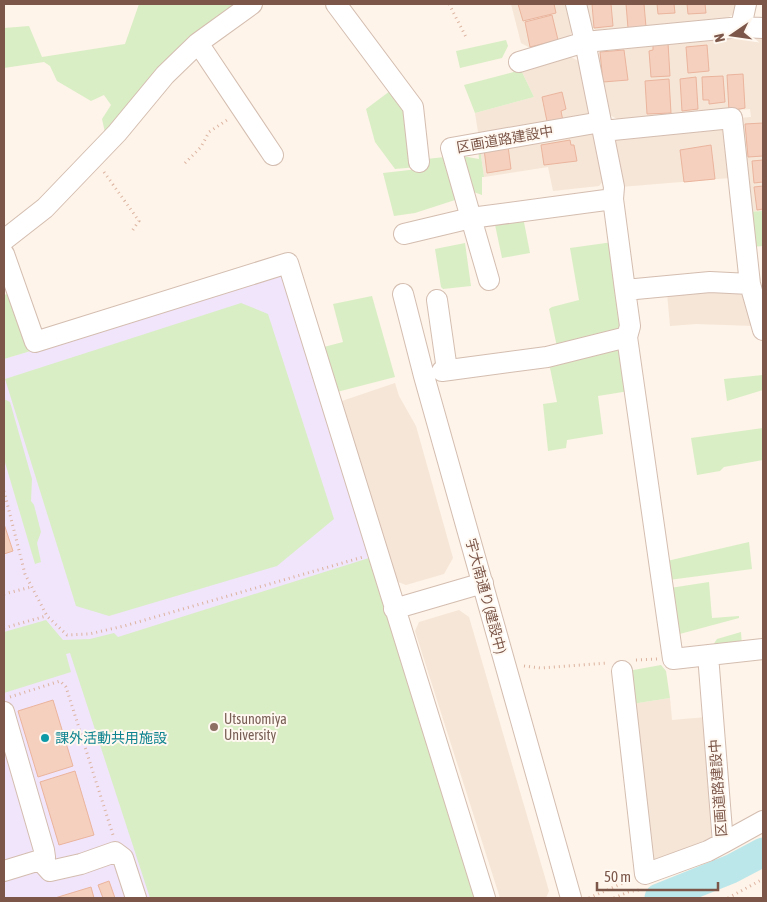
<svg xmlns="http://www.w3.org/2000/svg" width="767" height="902" viewBox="0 0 767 902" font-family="'Asap Condensed','Noto Sans JP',sans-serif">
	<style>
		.residential { fill: #f6e6d7 }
		.education { fill: #f1e5fb }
		.green { fill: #d9eec5 }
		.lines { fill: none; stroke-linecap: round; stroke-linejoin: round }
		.river { stroke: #bbe7ea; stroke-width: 29 }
		.building { fill: #f6d0be; stroke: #eab49d }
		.minor-casing { stroke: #d4bdb0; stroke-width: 22 }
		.path { stroke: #dcb3a0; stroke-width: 3; stroke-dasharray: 1 4; stroke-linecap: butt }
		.minor { stroke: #fff; stroke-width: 20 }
		.education-dot { fill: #8d6e63; stroke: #fff8f1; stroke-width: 2 }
		.culture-dot { fill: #0f9aa8; stroke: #fff8f1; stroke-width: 2 }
		.labels { text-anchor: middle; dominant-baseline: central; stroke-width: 4; stroke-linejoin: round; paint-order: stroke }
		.street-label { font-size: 14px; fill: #7c5749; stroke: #fff8f1 }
		.education-label { font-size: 14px; fill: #785e54; stroke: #fff8f1; text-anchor: start }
		.culture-label { font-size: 14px; fill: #0d838f; stroke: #fff8f1; text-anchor: start }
	</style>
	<rect width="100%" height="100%" fill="#fef4e9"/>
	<!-- residential -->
	<path class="residential" d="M511,4h57l6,25 -7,11 -35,9 -11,-6z
		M582,4h155l-3,10 -11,6 -126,11 -11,-8z
		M740,34l23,2v175l-16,1 -10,-94 14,-1 -1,-8 -131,11 -11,-6 -13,-55 8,-12z
		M569,56l13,7 11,50 -6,6 -108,19 -4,-25 59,-16 -13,-27z
		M718,126l6,6 6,46 -110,9 -7,-43 8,-11z
		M590,129l8,6 7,44 -6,7 -46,5 -5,-24 -64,10 -4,-29z
		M696,289l43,3 6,3 9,31 -58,-2 -26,2 -3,-33z
		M395,383l4,13 17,30 37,132 -9,16 -38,11 -13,-5 -57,-177z
		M459,610l10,7 80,274 -3,7h-46l-85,-267 4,-9z
		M670,698l2,22 35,-3 9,116 -5,9 -54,21 -7,-3 -18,-156z"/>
	<!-- education -->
	<path class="education" d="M285,271l192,627h-473v-539z"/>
	<!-- green -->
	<path class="green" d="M139,4h101l-134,133 -4,-18 9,-14 -7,-10 -13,6 -34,-20 -7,-15 -6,-4 -40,6v-40l25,-2 13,31 83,-13z
		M506,40l2,6 -6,12 -42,10 -4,-17z
		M521,70l13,27 -59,16 -11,-28z
		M394,88l17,24 6,55 -22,2 -20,-27 -9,-33z
		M478,148h2l4,29h-2v18l-11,-4 -9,-35 17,3z
		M445,157l13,34 -3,9 -40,13 -21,3 -11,-43 44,-5 -1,-9z
		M763,211v35l-11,1 -5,-35z
		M523,217l7,36 -28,5 -8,-38z
		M613,242l9,86 -8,8 -57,11 -8,-38 3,-2 27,-7 -9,-52z
		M465,243l6,43 -28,3 -2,-2 -6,-38z
		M13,292l21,58 -30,9v-64z
		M372,296l23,81 -62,16 -13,-45 23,-6 -10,-38z
		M241,303l27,11 66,205 -57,47 -168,50 -33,-10 -71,-227z
		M623,349l6,42 -31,5 5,38 -36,6 -1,8 -18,3 -5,-47 14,-2 -8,-39z
		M763,375v15l-36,11 -3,-22z
		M4,399l6,3 22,77 -1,22 3,4 7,27 -4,11 4,19 -6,2 -31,-105z
		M763,428v32l-39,7 -4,4 -23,4 -6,-37z
		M749,542l3,27 -83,11 -2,-19z
		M372,557l105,341h-327l-80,-245 -4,1 5,18 -67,21v-61l42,-12 17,20 27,-1 24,-6 4,4z
		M709,582l3,36 27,-2v2l-63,17 -6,-47z
		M741,632l1,14 -29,-1 4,-6z
		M661,665l5,6 4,27 -38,6 -4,-33z"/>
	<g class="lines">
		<!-- river -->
		<path class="river" d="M659,898l72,-29 32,-17"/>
	</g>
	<!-- building -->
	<path class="building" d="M518,4h36l2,9 -33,8z
		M592,4h19l2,22 -19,2z
		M626,4h18l2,23 -18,1z
		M657,4h17l1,9 -17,1z
		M687,4h18l1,9 -18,1z
		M552,15l6,25 -28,7 -5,-25z
		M668,43l2,33 -19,1 -2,-26 4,-1v-6z
		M707,45l2,26 -21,2 -2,-26z
		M624,50l4,30 -25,2 -3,-30z
		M743,74l2,34 -16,3 -2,-36z
		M723,76l2,26 -16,2v-4h-6l-1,-23z
		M696,77l2,32 -16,2 -2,-32z
		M669,79l2,34 -24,1 -2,-33z
		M562,92l4,17 -5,2 2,10 -15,5 -6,-29z
		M763,123v33l-15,1 -3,-33z
		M570,140l1,5h3l3,16 -33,4 -3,-20z
		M711,145l4,34 -31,3 -4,-32z
		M508,146l3,23 -24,4 -3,-24z
		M763,160v22l-9,1 -2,-22z
		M763,186v23l-6,1 -3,-23z
		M4,524l9,27 -9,3z
		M53,700l20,66 -35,11 -20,-66z
		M75,771l19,64 -35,10 -19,-63z
		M109,881l6,17h-12l-5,-13z
		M91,887l3,11h-39z"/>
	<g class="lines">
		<defs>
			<path id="minor" d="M336,4l77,103 6,55
				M576,4l9,38 29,145 -1,12 12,91
				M741,27l5,-23
				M198,43l75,112
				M519,62l66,-20 156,-15 22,1
				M603,131l129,-13 18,166 13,46
				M404,234l67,-16 -20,-70 150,-26
				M4,240l41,-32 72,-75 48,-58 33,-32 54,-39
				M4,254l31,88 253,-79 197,635
				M489,280l-18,-62 142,-19
				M403,294l21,82 147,522
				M437,300l10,70
				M627,337l46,322 90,-10
				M442,371l105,-14 80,-20 3,-11 -5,-36 85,-8 40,2
				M394,609l89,-26
				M622,671l23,203 63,-23 15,-8 -15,-188
				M4,712l40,138 1,7 -5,3
				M723,843l40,-22
				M4,871l36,-11 10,11 31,-7 34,-12 8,6 13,40"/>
		</defs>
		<!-- minor casing -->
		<use href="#minor" class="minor-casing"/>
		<!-- path -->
		<path class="path" d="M449,4l17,33
			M185,163l16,-16 8,-15 21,-14
			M104,172l35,49 -7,10
			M4,491l21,83 22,42 20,19 22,-1 35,-8 239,-69
			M4,594l27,-7
			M4,628l42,-12
			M636,660l21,-1
			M524,666l17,2 67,-5
			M10,697l50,-16 6,6 47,148
			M589,898l41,-18
			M614,898l14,-6 11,-2
			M728,898l35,-19"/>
		<!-- minor -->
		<use href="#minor" class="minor"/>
	</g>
	<!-- markers -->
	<circle class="education-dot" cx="214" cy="727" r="5"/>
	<circle class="culture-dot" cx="45" cy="738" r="5"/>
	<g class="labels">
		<!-- street labels -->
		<g class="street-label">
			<text transform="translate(505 139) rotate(-10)">区画道路建設中</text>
			<text transform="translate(486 596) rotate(75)">宇大南通り(建設中)</text>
			<text transform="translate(718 788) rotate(-94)">区画道路建設中</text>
		</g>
		<!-- education labels -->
		<g class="education-label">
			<text x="224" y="719">Utsunomiya<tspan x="224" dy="16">University</tspan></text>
		</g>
		<!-- culture labels -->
		<g class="culture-label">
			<text x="55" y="738">課外活動共用施設</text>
		</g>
	</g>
	<!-- border -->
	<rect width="767" height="902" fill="none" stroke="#7c5749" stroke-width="10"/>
	<!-- north arrow -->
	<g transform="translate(732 35) rotate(257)" stroke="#fff8f1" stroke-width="4" paint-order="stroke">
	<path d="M0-4L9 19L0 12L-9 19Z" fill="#7c5749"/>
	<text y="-8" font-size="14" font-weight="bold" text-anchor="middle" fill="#7c5749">N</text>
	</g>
	<!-- scale -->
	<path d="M597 882v8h121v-8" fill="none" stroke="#7c5749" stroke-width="2.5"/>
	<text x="604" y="882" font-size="15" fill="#7c5749" stroke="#fff8f1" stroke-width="4" paint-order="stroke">50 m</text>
</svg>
